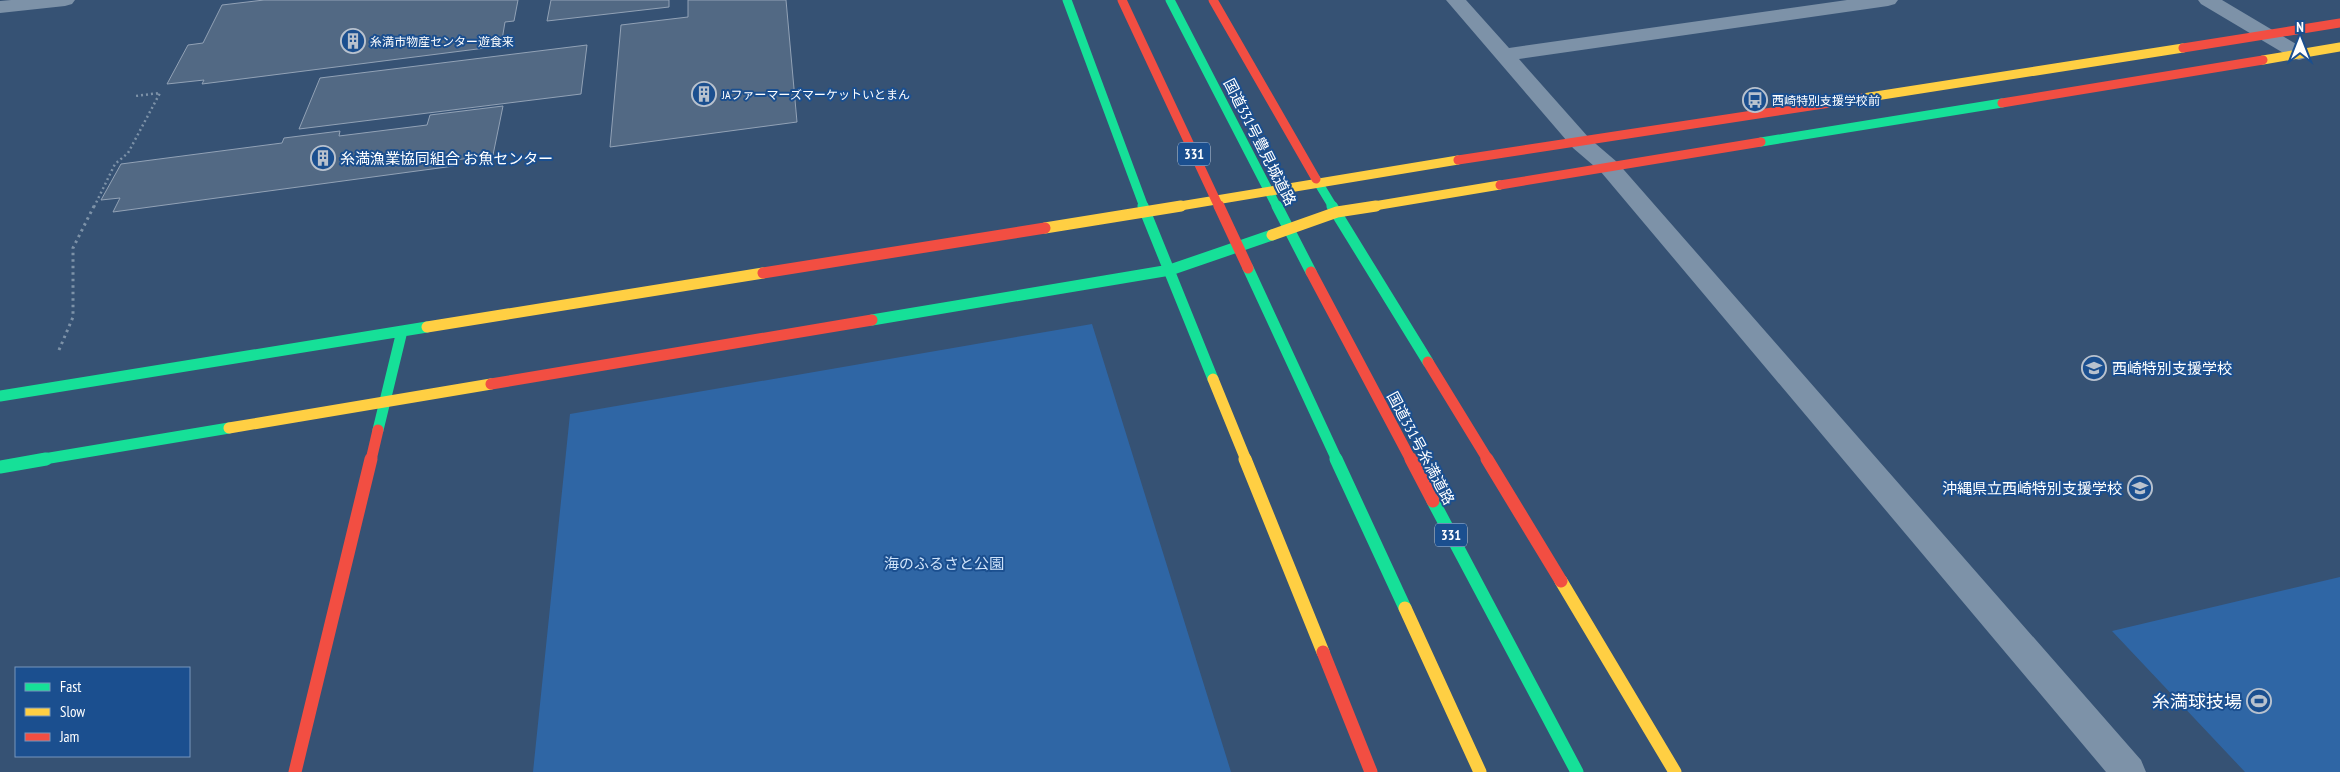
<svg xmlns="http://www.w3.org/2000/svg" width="2340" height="772" viewBox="0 0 2340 772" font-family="'PT Sans Narrow','Noto Sans JP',sans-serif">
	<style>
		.green { fill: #2f66a5 }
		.building { fill: #526984; stroke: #92a2b6 }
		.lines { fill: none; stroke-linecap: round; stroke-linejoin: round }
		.path-far1 { stroke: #7d92a8; stroke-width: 2.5; stroke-dasharray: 2 3; stroke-linecap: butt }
		.path { stroke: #7d92a8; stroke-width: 3; stroke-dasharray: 2.5 4; stroke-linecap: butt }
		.street { fill: #7d92a8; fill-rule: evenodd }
		.fast-far2 { stroke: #16e098; stroke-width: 9 }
		.fast-far1 { stroke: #16e098; stroke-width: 11 }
		.fast { stroke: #16e098; stroke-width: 13 }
		.slow-far2 { stroke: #ffcf43; stroke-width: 9 }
		.slow-far1 { stroke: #ffcf43; stroke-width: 11 }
		.slow { stroke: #ffcf43; stroke-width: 13 }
		.jam-far2 { stroke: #f24e42; stroke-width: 9 }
		.jam-far1 { stroke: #f24e42; stroke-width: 11 }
		.jam { stroke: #f24e42; stroke-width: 13 }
		.labels { text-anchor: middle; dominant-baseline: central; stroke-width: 4; stroke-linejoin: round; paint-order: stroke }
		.far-poi-label { font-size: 12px; fill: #fff; stroke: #1b4f8f; text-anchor: start }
		.shield { fill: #1b4f8f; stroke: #bbcadd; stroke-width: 1 }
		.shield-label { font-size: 14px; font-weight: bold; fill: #fff }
		.street-label { font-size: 15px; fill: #fff; stroke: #1b4f8f }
		.poi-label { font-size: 15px; fill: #fff; stroke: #1b4f8f; text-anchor: start }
		.park-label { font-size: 15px; fill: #cfe3fa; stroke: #1b4f8f }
		.near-poi-label { font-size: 18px; fill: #fff; stroke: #1b4f8f; text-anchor: end }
	</style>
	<rect width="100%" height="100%" fill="#365274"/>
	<!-- green -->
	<path class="green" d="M1092,324l139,448h-698l37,-358z
		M2340,577v195h-95l-133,-141z"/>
	<!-- building -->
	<path class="building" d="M264,0h254l-4,21 -9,1 -4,24 -299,38 2,-4 -37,4 21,-39 15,-2 19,-38z
		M551,0h118v7l-122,14z
		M688,0h98l11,122 -187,25 11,-122 67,-8z
		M587,45l-6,49 -282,35 21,-51z
		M503,106l-10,49 -38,5 -1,6 -341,46 7,-14 -19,2 20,-36 161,-21 2,-5 56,-7 -1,5 88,-11 3,-10z"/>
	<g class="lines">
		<!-- path-far1 -->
		<path class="path-far1" d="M94,207l21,-43 13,-11 32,-60 -25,3"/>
		<!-- path -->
		<path class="path" d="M59,350l14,-33v-69l21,-42"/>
		<!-- street -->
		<path class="street" d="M11,0h64l-3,4 -7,2 -65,7v-12z
			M1446,0h20l43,48 338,-48h51l-3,4 -7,2 -369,53 70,79 28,24 524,598 5,12h-40l-505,-600 -28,-24z
			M2198,0h24l84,50 3,4 -3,4 -7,2 -7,-2 -91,-54z"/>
		<!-- fast-far2 -->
		<path class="fast-far2" d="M1067,0l77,207
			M1170,0l107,207
			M1761,142l241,-39
			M1316,179l17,28"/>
		<!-- fast-far1 -->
		<path class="fast-far1" d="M1143,206l70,173
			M1277,206l34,66
			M1332,206l96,156
			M1248,268l89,192
			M872,320l298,-50 102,-35
			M0,396l427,-69
			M378,430l24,-99
			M38,460l191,-32"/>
		<!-- fast -->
		<path class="fast" d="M1336,459l69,149
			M0,467l46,-8
			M1433,501l144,271"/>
		<!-- slow-far2 -->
		<path class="slow-far2" d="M2263,60l77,-13
			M1863,98l320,-50
			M1174,207l284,-47
			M1368,207l132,-22"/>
		<!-- slow-far1 -->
		<path class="slow-far1" d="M1045,228l136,-22
			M1272,235l65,-23 39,-6
			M427,327l336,-54
			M1213,379l33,81
			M229,428l262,-44"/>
		<!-- slow -->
		<path class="slow" d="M1245,459l78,193
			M1561,581l114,191
			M1405,608l75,164"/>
		<!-- jam-far2 -->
		<path class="jam-far2" d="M1122,0l97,207
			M1213,0l103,179
			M2183,48l157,-25
			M2002,103l261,-43
			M1458,160l405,-62
			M1500,185l261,-43"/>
		<!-- jam-far1 -->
		<path class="jam-far1" d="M1219,206l29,62
			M1311,272l100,188
			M763,273l282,-45
			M1428,362l60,98
			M491,384l381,-64
			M371,460l7,-30"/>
		<!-- jam -->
		<path class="jam" d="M1411,459l22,42
			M1487,459l74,122
			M1323,652l48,120
			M295,772l76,-313"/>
	</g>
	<!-- icons -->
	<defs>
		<symbol id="building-ring" viewBox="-11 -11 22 22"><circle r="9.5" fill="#1b4f8f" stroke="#b9c2ce" stroke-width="1.5"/><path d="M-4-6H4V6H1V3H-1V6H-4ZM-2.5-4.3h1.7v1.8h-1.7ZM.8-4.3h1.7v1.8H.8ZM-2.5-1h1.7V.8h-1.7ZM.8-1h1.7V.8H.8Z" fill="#b9c2ce"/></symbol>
		<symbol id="bus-ring" viewBox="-11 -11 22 22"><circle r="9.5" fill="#1b4f8f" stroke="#b9c2ce" stroke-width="1.5"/><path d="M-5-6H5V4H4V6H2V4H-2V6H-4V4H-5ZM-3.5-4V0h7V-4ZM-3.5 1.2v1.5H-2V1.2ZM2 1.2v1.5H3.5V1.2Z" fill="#b9c2ce"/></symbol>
		<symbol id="school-ring" viewBox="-11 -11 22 22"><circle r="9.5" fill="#1b4f8f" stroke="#b9c2ce" stroke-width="1.5"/><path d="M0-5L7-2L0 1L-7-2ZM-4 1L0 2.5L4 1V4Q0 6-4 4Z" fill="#b9c2ce"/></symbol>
		<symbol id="stadium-ring" viewBox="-11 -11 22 22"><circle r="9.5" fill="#1b4f8f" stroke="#b9c2ce" stroke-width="1.5"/><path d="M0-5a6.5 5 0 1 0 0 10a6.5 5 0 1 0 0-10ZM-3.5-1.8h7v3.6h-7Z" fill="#b9c2ce"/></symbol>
	</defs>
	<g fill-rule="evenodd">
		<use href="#building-ring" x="339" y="27" width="28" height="28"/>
		<use href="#building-ring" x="690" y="80" width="28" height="28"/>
		<use href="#bus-ring" x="1741" y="86" width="28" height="28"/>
		<use href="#building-ring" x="309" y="144" width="28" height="28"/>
		<use href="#school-ring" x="2080" y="354" width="28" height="28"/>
		<use href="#school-ring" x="2126" y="474" width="28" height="28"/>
		<use href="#stadium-ring" x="2245" y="687" width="28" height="28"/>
	</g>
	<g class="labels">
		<!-- far-poi labels -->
		<g class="far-poi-label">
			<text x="370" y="41">糸満市物産センター遊食来</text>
			<text x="722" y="94">JAファーマーズマーケットいとまん</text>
			<text x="1772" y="100">西崎特別支援学校前</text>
		</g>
		<!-- shield labels -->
		<g class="shield">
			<rect x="1178" y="142.5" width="32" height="23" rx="4"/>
			<rect x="1435" y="523.5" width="32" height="23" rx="4"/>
		</g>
		<g class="shield-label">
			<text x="1194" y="154">331</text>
			<text x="1451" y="535">331</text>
		</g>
		<!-- street labels -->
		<g class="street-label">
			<text transform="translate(1260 142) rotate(63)">国道331号豊見城道路</text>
			<text transform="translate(1421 448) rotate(62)">国道331号糸満道路</text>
		</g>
		<!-- poi labels -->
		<g class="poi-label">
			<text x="340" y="158">糸満漁業協同組合 お魚センター</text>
			<text x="2112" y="368">西崎特別支援学校</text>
			<text x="2122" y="488" text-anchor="end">沖縄県立西崎特別支援学校</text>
		</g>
		<!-- park labels -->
		<g class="park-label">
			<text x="944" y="563">海のふるさと公園</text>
		</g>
		<!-- near-poi labels -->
		<g class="near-poi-label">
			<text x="2242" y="701">糸満球技場</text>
		</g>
	</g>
	<!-- legend -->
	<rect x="15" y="667" width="175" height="90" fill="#1b4f8f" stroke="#7695bc"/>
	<rect x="25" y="683" width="25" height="8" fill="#16e098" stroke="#7695bc"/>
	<text x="60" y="692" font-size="15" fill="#ffffff">Fast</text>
	<rect x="25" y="708" width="25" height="8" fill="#ffcf43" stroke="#7695bc"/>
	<text x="60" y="717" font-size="15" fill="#ffffff">Slow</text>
	<rect x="25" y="733" width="25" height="8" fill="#f24e42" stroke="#7695bc"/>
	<text x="60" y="742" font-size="15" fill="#ffffff">Jam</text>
	<!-- north arrow -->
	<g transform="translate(2300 40)" stroke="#1b4f8f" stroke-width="4" paint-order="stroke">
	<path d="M0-4L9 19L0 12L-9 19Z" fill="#ffffff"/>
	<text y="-8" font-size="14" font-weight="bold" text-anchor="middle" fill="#ffffff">N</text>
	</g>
</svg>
